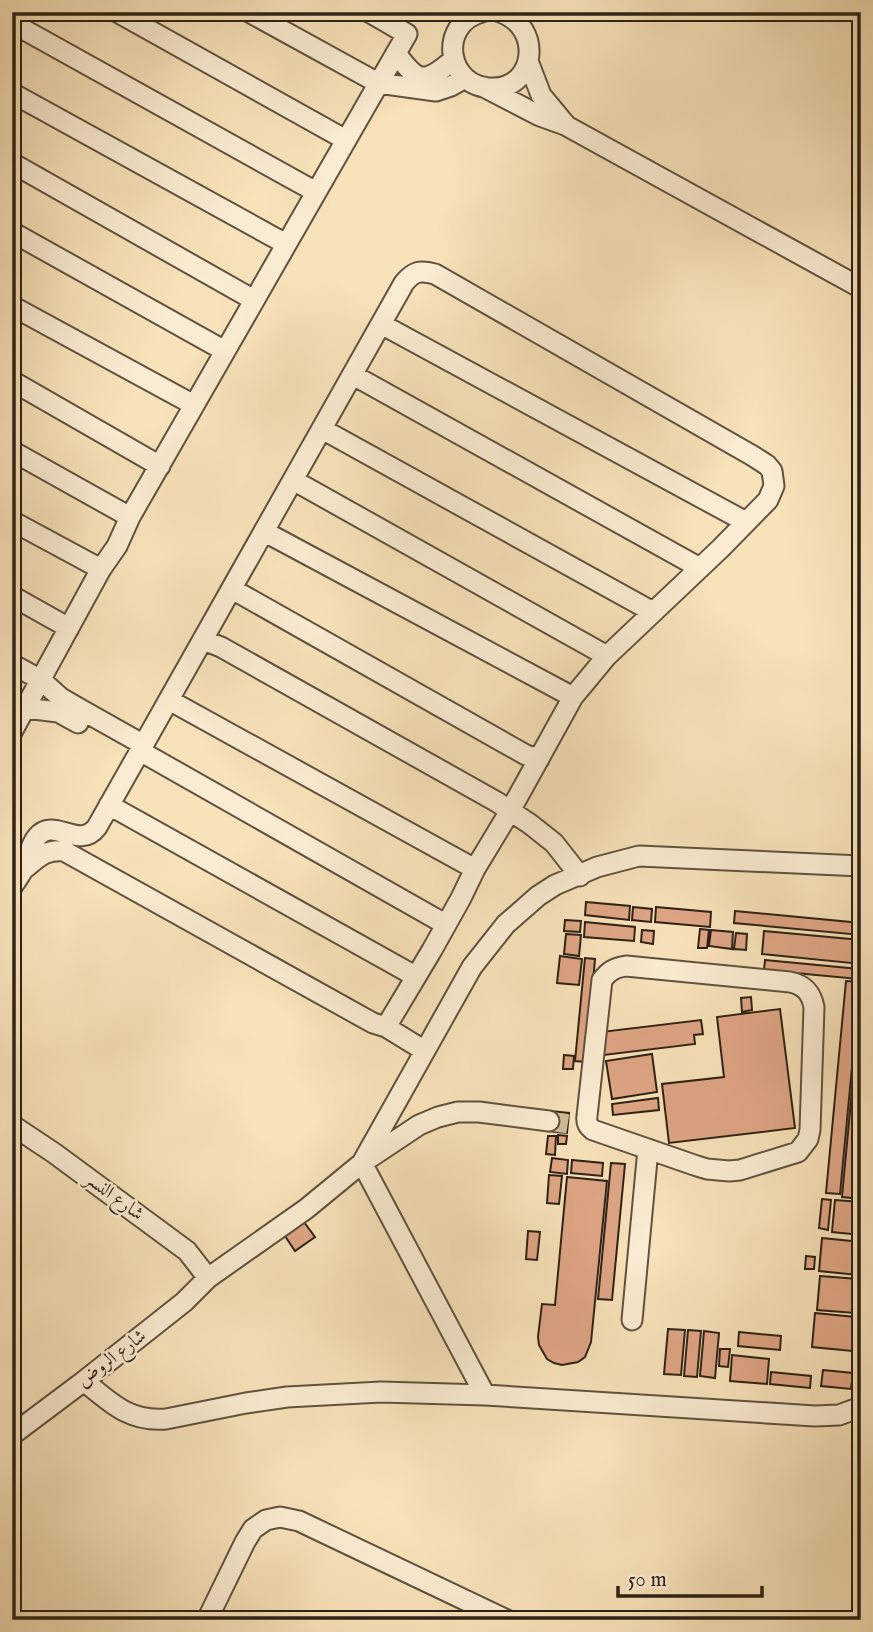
<svg xmlns="http://www.w3.org/2000/svg" width="873" height="1632" viewBox="0 0 873 1632" font-family="'IM FELL English',Amiri,serif">
	<style>
		.building { fill: #dfa585; stroke: #2e2215; stroke-width: 2 }
		.lines { fill: none; stroke-linecap: round; stroke-linejoin: round }
		.minor-tunnel { stroke: #d0bc99; stroke-width: 19; stroke-dasharray: 19 10; stroke-linecap: butt }
		.minor-casing { stroke: #60523e; stroke-width: 23 }
		.minor { stroke: #faecd2; stroke-width: 19 }
		.labels { text-anchor: middle; dominant-baseline: central; stroke-width: 5; stroke-linejoin: round; paint-order: stroke }
		.street-label { font-size: 19px; fill: #2e2215; stroke: #faecd2 }
	</style>
	<rect width="100%" height="100%" fill="#f8e2ba"/>
	<filter id="stains"><feTurbulence type="fractalNoise" baseFrequency=".00286" numOctaves="4"/><feColorMatrix values="0 0 0 0 .2 0 0 0 0 .09 0 0 0 0 .02 0 0 0 .5 -.17"/></filter>
	<radialGradient id="worn" r=".72"><stop offset=".6" stop-color="#630" stop-opacity="0"/><stop offset="1" stop-color="#630" stop-opacity=".3"/></radialGradient>
	<!-- building -->
	<path class="building" d="M586,902l44,4 -1,14 -44,-5z
		M633,907l19,2 -1,13 -19,-2z
		M656,907l55,5 -1,15 -55,-5z
		M735,911l126,12v12l-127,-12z
		M565,920l16,1 -1,11 -16,-1z
		M585,922l50,5 -1,14 -50,-4z
		M700,929l9,1 -2,18h-9z
		M642,930l12,1 -1,13 -12,-2z
		M711,930l22,2 -1,17 -23,-3z
		M764,931l97,9v24l-99,-10z
		M736,933l11,1 -1,16 -12,-1z
		M566,934l15,1 -2,21 -15,-2z
		M560,956l22,3 -3,26 -22,-2z
		M585,958l10,1 -9,103 -11,-1z
		M765,960l94,9 -1,10 -94,-9z
		M846,981l14,1 -20,212 -14,-1z
		M861,993v206l-19,-2z
		M751,997l1,13 -10,2 -1,-14z
		M780,1009l15,119 -126,15 -7,-59 62,-7 -7,-60z
		M701,1020l2,14 -9,1 1,9 -91,11 -3,-23z
		M652,1054l5,38 -45,7 -6,-38z
		M564,1055l10,1 -1,13h-10z
		M658,1098l1,12 -46,5 -1,-11z
		M550,1111l19,2 -2,20 -19,-2z
		M558,1135l9,1 -1,8h-8z
		M548,1136h8l-1,19 -9,-1z
		M552,1158l16,2 -1,14 -17,-2z
		M572,1160l31,3 -1,13 -31,-3z
		M611,1163l14,1 -13,136 -14,-1z
		M549,1175l13,1 -3,28 -12,-1z
		M567,1177l40,4 -16,161 -6,15 -7,5 -16,3 -8,-2 -7,-4 -8,-14 -1,-8 4,-33 13,1z
		M822,1199l9,1 -3,30 -9,-2z
		M835,1200l26,2v33l-29,-3z
		M304,1222l11,15 -20,14 -10,-15z
		M528,1231l12,1 -3,28 -11,-1z
		M822,1238l39,4 -3,33 -39,-4z
		M806,1256l9,1 -1,12h-9z
		M820,1276l38,3 -3,34 -38,-3z
		M815,1313l40,4 -3,34 -40,-4z
		M668,1329l17,1 -4,45 -17,-1z
		M688,1330l13,1 -4,46 -13,-1z
		M704,1331l15,2 -4,45 -15,-2z
		M739,1332l42,4 -1,14 -42,-4z
		M720,1349h10l-2,18 -9,-1z
		M732,1355l37,4 -2,25 -37,-3z
		M823,1370l30,3 -2,16 -30,-3z
		M771,1372l40,4 -1,12 -40,-4z"/>
	<g class="lines">
		<!-- minor-tunnel -->
		<path class="minor-tunnel" d="M549,1121l19,3"/>
		<defs>
			<path id="minor" d="M117,12l229,128
				M249,12l129,71 58,8 15,-5 14,-8
				M482,12c-45,12 -36,77 12,76 42,-1 49,-61 6,-76
				M12,23l304,169
				M396,53c22,30 28,32 58,6
				M528,61l13,34 24,29
				M484,87l56,29 25,9 296,163
				M12,93l274,151
				M12,163l242,137
				M12,232l213,119
				M12,306l182,99
				M381,324l365,198
				M353,375l347,193
				M12,381l148,85
				M322,429l331,183
				M12,451l118,66
				M293,480l314,176
				M12,521l89,48
				M265,532l308,165
				M232,589l294,166 13,4
				M12,596l57,32
				M203,640l18,7 276,155 33,22 24,19 26,33
				M12,664l29,16 20,18 19,11 64,36
				M169,700l306,169
				M26,708l32,4 20,11
				M12,732l89,-163 16,-23 13,-29 277,-483 -38,-22
				M140,751l305,173
				M109,805l306,171
				M24,869c14,-11 21,-20 40,-18l309,172 13,4 39,24
				M12,887c4,-6 9,-13 12,-19 4,-10 6,-23 13,-31 17,-21 42,14 60,-10l307,-544c10,-12 16,-13 31,-9l318,182 14,9 5,6 2,15 -6,14 -47,48 -114,108 -34,41 -63,114 -35,58 -14,29 -29,52 -46,77
				M626,966l164,16c14,3 21,10 24,25l-4,123 -2,9 -10,13 -58,18 -11,1 -22,-2 -10,-3 -104,-36c-5,-4 -7,-7 -6,-14l15,-136c7,-9 12,-12 24,-14z
				M12,1125l42,28 133,98 21,27
				M632,1320l16,-171
				M84,1381c27,22 45,41 82,38l80,-16 41,-6 94,-5 104,3 330,21 24,-1 22,-8
				M485,1395l-123,-232 110,-196 34,-43 32,-28 17,-11 42,-18 42,-11 222,10
				M12,1435l72,-54 100,-79 24,-24 98,-69 56,-46 57,-38 19,-8 20,-5h21l70,9
				M207,1620l38,-78 8,-13 13,-9 14,-3 19,4 208,99"/>
		</defs>
		<!-- minor casing -->
		<use href="#minor" class="minor-casing"/>
		<!-- minor -->
		<use href="#minor" class="minor"/>
	</g>
	<g class="labels">
		<!-- street labels -->
		<g class="street-label">
			<text transform="translate(114 1197) rotate(36)">شارع النسر</text>
			<text transform="translate(112 1359) rotate(-38)">شارع الروض</text>
		</g>
	</g>
	<!-- margin -->
	<rect width="873" height="1632" fill="none" stroke="#f8e2ba" stroke-width="42"/>
	<rect x="14" y="14" width="845" height="1604" fill="none" stroke="#2e2215" stroke-width="3.5"/>
	<rect x="21" y="21" width="831" height="1590" fill="none" stroke="#2e2215" stroke-width="2"/>
	<!-- scale -->
	<path d="M618 1586v10h144v-10" fill="none" stroke="#2e2215" stroke-width="3.5"/>
	<text x="628" y="1586" font-size="21" fill="#2e2215" stroke="#faecd2" stroke-width="5" paint-order="stroke">50 m</text>
	<rect width="100%" height="100%" filter="url(#stains)"/>
	<rect width="100%" height="100%" fill="url(#worn)"/>
</svg>
